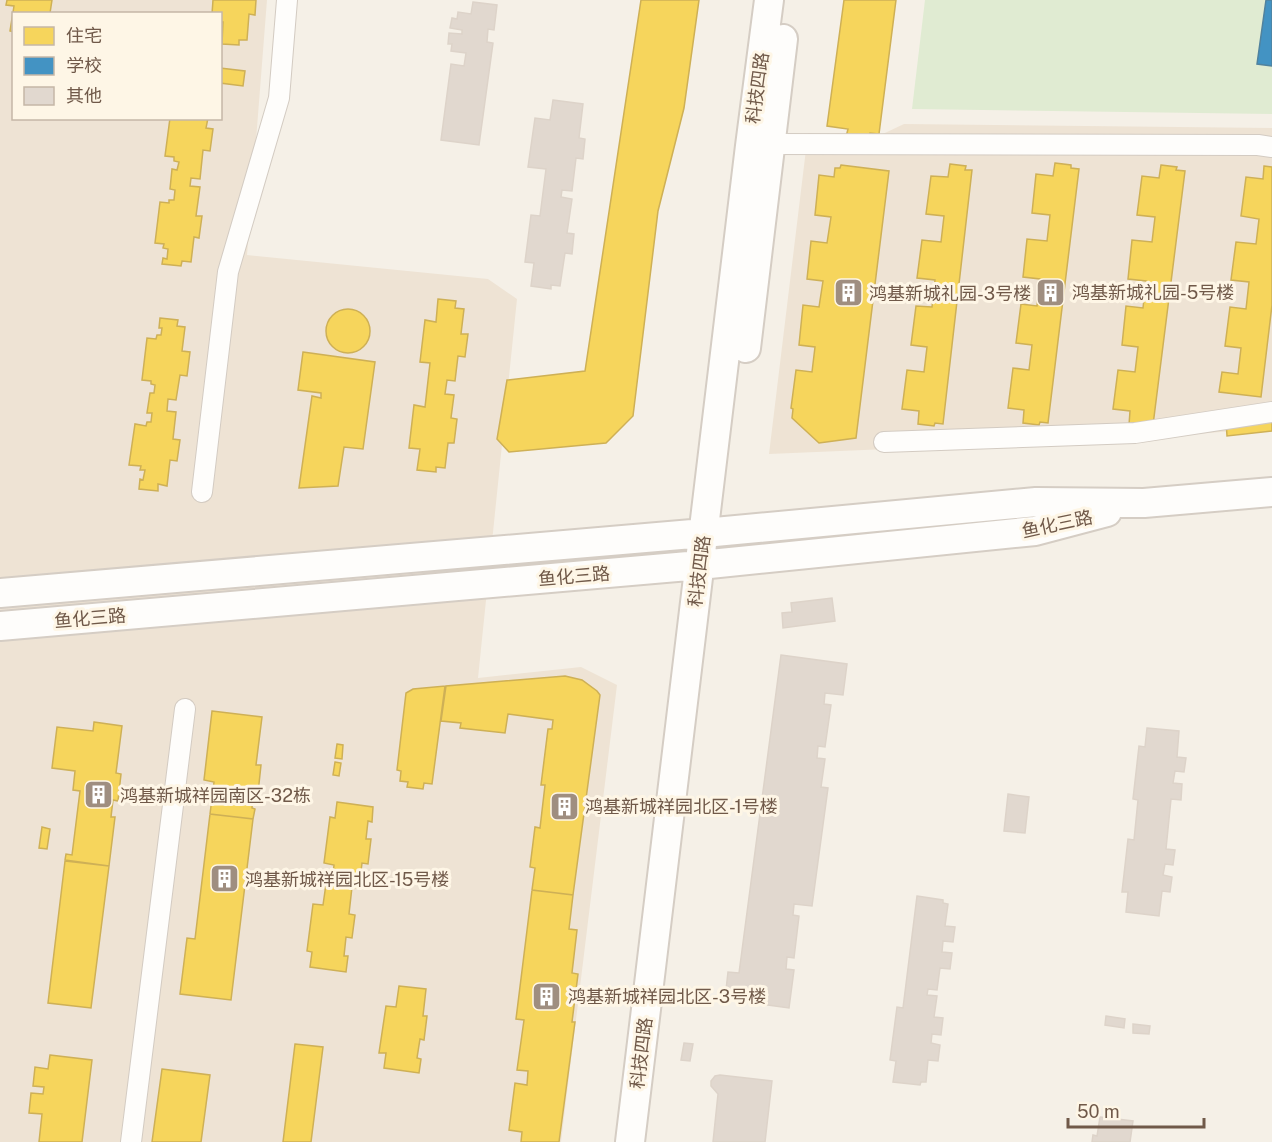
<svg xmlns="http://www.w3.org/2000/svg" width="1272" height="1142" viewBox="0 0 1272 1142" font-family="'Public Sans','Noto Sans SC',sans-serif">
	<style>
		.residential { fill: #eee3d4; fill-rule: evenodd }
		.green { fill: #e0ebd2 }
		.homes { fill: #f6d55c; stroke: #ceb056; stroke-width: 1.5 }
		.schools { fill: #4393c3; stroke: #50829e; stroke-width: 1.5 }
		.building { fill: #e1d8cf; stroke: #ddd3c9; stroke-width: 1.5 }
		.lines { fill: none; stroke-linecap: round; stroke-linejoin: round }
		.street-casing { stroke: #d3cbc2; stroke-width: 22 }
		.secondary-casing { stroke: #d5cdc4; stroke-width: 32 }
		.street { stroke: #fefdfb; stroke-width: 20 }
		.secondary { stroke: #fefdfb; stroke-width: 28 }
		.labels { text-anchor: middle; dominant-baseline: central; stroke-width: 6; stroke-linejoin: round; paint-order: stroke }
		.street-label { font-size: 18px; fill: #705949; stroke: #fef6e6 }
		.poi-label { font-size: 18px; fill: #705949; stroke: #fef6e6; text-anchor: start }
	</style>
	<rect width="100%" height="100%" fill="#f5f0e7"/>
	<!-- residential -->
	<path class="residential" d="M0,0h267l-20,255 241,24 29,20 -39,379 103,-11 36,18 -56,457h-561zM14,14h206v104h-206z
		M904,124l368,4v300l-128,10 -375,16 39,-321 62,7z"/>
	<!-- green -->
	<path class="green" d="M925,0h347v114l-360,-5z"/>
	<!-- homes -->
	<path class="homes" d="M7,0h45l-2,13 -36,1v18l-4,-1 4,-25 -8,-1z
		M213,0h43l-1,15 -6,-1 -2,26h-8v5l-17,-1 1,-22h-3v-8h-8z
		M641,0h58l-15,108 -26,103 -25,205 -27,27 -97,9 -12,-13 10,-59 78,-9z
		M844,0h52l-17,134 -9,-1 -1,8 -23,-4 2,-8 -21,-3z
		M220,68l25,3 -2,15 -23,-3z
		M170,118h38l-2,10 7,1 -3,22 -7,-1 -3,29 -9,-1 -1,8 10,1 -4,29h6l-3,22 -5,-1 -3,25 -9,-1 -1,5 -19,-2 1,-6 4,1 1,-10 -5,-1 1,-4 -9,-1 5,-41 9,1v-3h5l1,-10 -5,-1 2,-20 5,1 2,-8 -5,-1v-4l-9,-1z
		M1055,163l16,2v3l8,1 -31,254 -8,-1 -1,3 -16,-2 1,-13 -16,-2 5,-40 16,2 3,-25 -16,-2 5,-39 16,2 3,-27 -17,-2 4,-38 20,2 3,-26 -18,-2 4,-39 17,2z
		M950,164l16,2 -1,4h7l-29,254 -8,-1 -1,3 -16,-2 1,-13 -17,-2 5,-39 17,2 3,-25 -16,-2 5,-39 16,1 3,-27 -18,-2 5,-38 19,2 3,-26 -18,-2 5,-38 17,1z
		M841,165l48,6 -33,267 -37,5 -27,-25 1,-9 -2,-1 5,-38 16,2 3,-25 -16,-2 4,-40 16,2 4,-26 -16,-2 4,-38 16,2 4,-26 -16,-2 4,-40 15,2 1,-9h5z
		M1161,165l16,2 -1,3 9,1 -32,254h-24l1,-14 -17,-2 5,-39 17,2 3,-25 -16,-2 4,-39 17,2 3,-27 -18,-2 4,-39 20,2 3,-25 -18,-2 5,-39 17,2z
		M1264,166l8,1v138l-11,92 -42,-5 3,-20 16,2 3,-26 -16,-2 5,-39 16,2 3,-27 -18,-2 5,-38 20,2 3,-25 -18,-3 5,-39 17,2z
		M438,299l18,2 -1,7 9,1 -3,25h7l-3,23 -7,-1 -3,25 -8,-1 -2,14 9,1 -3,23 6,1 -3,24h-6l-3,25 -9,-1v5l-19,-2 3,-21 -11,-1 5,-43 11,2 5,-44 -10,-1 5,-42 11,2z
		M326 331a22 22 0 1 1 44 0a22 22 0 1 1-44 0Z
		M160,318l18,2 -1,6 8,1 -3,24 8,1 -3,24 -7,-1 -4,25 -8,-1 -1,12 9,1 -3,27 7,1 -3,21 -7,-1 -3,26 -9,-2v7l-19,-2 1,-10 3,1 2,-10h-5l1,-4 -12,-1 6,-41 11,2 1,-4h4l1,-9h-5l3,-20h4l1,-8 -4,-1v-3l-9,-1 5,-42 9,1 1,-4h4l1,-7h-3z
		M303,352l72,10 -12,87 -19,-2 -6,39 -39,2 13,-92 9,2v-5l-23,-3z
		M1272,417v14l-45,5 -1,-15z
		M565,676l17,4 15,11 3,4 -27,200 -41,-5 3,-22 -5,-1 5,-40 5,1 5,-43h-4l7,-56h4l1,-9 -45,-6 -3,19 -45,-5 1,-5 -20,-2 5,-35z
		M445,686l-13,98 -8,-1 -1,6 -16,-2 1,-5 -8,-1 1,-10 -4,-1 9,-77 7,-4z
		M212,711l50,6 -6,48h5l-3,28 -5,-1 -1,16 3,1 -2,10 -43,-5 4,-32 -10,-2z
		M94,722l28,4 -6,47 5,1 -3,27 -5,-1 -2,17h4l-6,49 -44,-6 1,-6 6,1 8,-64 -7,-1 2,-19 -23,-3 5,-41 36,4z
		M337,744l6,1 -1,14 -7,-1z
		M335,762l6,1 -2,13 -6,-1z
		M337,802l36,5 -1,15 -4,-1 -2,18h5l-3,25 -6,-1 -3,25 -7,-1 -3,27 6,1 -3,23 -6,-1 -2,19h4l-2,16 -36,-5 2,-15 -5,-1 6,-47 10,1 3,-21 6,1 2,-20 -10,-2 6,-46 5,1z
		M210,814l43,5 -22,181 -51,-6 7,-56 8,1z
		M42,827l8,2 -3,20 -8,-1z
		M65,861l44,5 -18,142 -43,-5z
		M532,890l41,5 -4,34 8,1 -5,43 6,1 -6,48h3l-16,120h-38l1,-10 -13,-2 6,-47 12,2 1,-14 -11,-1 7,-50 -8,-1z
		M399,986l27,3 -3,27h4l-3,24 -4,-1 -3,19 4,1 -2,14 -35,-5 2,-15h-7l7,-47 10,1z
		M295,1044l28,3 -12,95h-28z
		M50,1055l42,5 -10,82h-43l3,-28 -13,-1 2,-20 12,1 1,-7 -11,-1 2,-19 13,2z
		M162,1069l48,6 -9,67h-49z"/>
	<!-- schools -->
	<path class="schools" d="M1266,0h6v66l-15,-2z"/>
	<!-- building -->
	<path class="building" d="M473,2l24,3 -3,25 -6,-1 -1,13 6,1 -14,102 -38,-5 10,-76 13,2 2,-13 -15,-2 1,-7h-4l1,-11 13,1v-4l-12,-2 2,-10 5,1 1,-7 13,2z
		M553,100l30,4 -4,34 6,1 -2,20 -7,-1 -4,33 -10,-1 -1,7 11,2 -5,34 7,1 -2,20 -7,-1 -5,33 -9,-1v4l-20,-3 3,-23 -9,-1 6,-47 9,1 6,-47 -18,-2 7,-49 15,2z
		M832,598l3,23 -52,7 -1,-15 10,-1 -1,-9z
		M781,655l66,9 -4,31 -18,-2 -1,11 7,1 -6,42 -7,-1 -1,12 8,1 -4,28 7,1 -16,118 -18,-2 -1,11 6,1 -5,42 -7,-1 -1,12 8,1 -5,38 -64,-9 3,-27 11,1z
		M1147,728l32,3 -2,26 9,1 -2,14 -9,-1 -2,12 9,1 -1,16 -10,-1 -5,50 9,1 -2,15 -8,-1 -2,11 9,2 -2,15 -8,-1 -3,25 -33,-4 2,-20h-6l6,-53 6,1 4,-40 -5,-1 6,-53 6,1z
		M1008,794l21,3 -4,36 -21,-2z
		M917,896l26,4v3l5,1 -3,22 10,1 -2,15 -10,-1 -1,11 10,1 -2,16 -10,-1 -3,22 -9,-1 -1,6 10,1 -3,21 9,1 -2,17 -9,-1 -1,9 9,2 -2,16 -10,-1 -2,22h-5l-1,3 -27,-3 3,-21 -6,-1 7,-53 6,1z
		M1106,1016l19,3 -1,9 -19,-3z
		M1133,1024l17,2 -1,8 -16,-1z
		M684,1043l9,1 -3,17 -9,-1z
		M720,1075l52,6 -7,61h-52l5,-48 -7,-8v-5l4,-5z
		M1100,1117l33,4 -3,21h-38l1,-7 4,1z"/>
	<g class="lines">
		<defs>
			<path id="street" d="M771,144l487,1 14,2
				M884,442l251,-9 137,-21
				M202,492l26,-220 51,-174 8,-98
				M131,1142l54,-433"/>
			<path id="secondary" d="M746,348l37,-309
				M0,593l704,-60 332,-31 108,1 128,-11
				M0,626l700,-61 335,-34 72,-19
				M630,1142l120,-996 19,-146"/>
		</defs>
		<!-- street casing -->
		<use href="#street" class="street-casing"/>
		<!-- secondary casing -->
		<use href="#secondary" class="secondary-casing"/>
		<!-- street -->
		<use href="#street" class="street"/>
		<!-- secondary -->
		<use href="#secondary" class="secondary"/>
	</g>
	<!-- icons -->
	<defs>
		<symbol id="building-square" viewBox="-11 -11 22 22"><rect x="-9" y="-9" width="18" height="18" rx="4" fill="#9f8e80" stroke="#fef6e6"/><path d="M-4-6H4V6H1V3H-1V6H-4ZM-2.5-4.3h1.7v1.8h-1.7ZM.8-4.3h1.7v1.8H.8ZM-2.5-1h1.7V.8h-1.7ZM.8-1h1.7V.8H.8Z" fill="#fff"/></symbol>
	</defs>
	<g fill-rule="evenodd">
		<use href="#building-square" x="1034" y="276" width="33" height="33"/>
		<use href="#building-square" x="832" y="276" width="33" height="33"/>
		<use href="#building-square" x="82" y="778" width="33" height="33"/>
		<use href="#building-square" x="548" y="790" width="33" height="33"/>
		<use href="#building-square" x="208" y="862" width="33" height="33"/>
		<use href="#building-square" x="530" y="980" width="33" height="33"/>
	</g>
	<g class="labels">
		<!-- street labels -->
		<g class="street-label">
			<text transform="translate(757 88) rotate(-82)">科技四路</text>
			<text transform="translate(1057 524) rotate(-12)">鱼化三路</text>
			<text transform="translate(699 571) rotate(-83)">科技四路</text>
			<text transform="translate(574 576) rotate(-5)">鱼化三路</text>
			<text transform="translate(90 618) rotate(-5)">鱼化三路</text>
			<text transform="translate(641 1053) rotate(-83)">科技四路</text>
		</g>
		<!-- poi labels -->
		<g class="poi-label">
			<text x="1072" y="292">鸿基新城礼园-5号楼</text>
			<text x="869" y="293">鸿基新城礼园-3号楼</text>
			<text x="120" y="795">鸿基新城祥园南区-32栋</text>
			<text x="585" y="806">鸿基新城祥园北区-1号楼</text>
			<text x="245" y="879">鸿基新城祥园北区-15号楼</text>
			<text x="568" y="996">鸿基新城祥园北区-3号楼</text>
		</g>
	</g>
	<!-- legend -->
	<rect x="12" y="12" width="210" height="108" fill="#fef6e6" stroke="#c5b7a7" stroke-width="1.5"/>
	<rect x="24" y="27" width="30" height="18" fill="#f6d55c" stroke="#c5b7a7" stroke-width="1.5"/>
	<text x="66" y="42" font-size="18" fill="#705949">住宅</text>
	<rect x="24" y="57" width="30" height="18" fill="#4393c3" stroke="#c5b7a7" stroke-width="1.5"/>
	<text x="66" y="72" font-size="18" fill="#705949">学校</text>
	<rect x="24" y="87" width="30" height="18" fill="#e1d8cf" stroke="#c5b7a7" stroke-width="1.5"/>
	<text x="66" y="102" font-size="18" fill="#705949">其他</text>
	<!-- scale -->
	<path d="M1068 1118v9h136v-9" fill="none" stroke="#705949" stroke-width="3"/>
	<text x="1077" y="1118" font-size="18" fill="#705949" stroke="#fef6e6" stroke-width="4.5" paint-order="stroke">50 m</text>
</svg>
